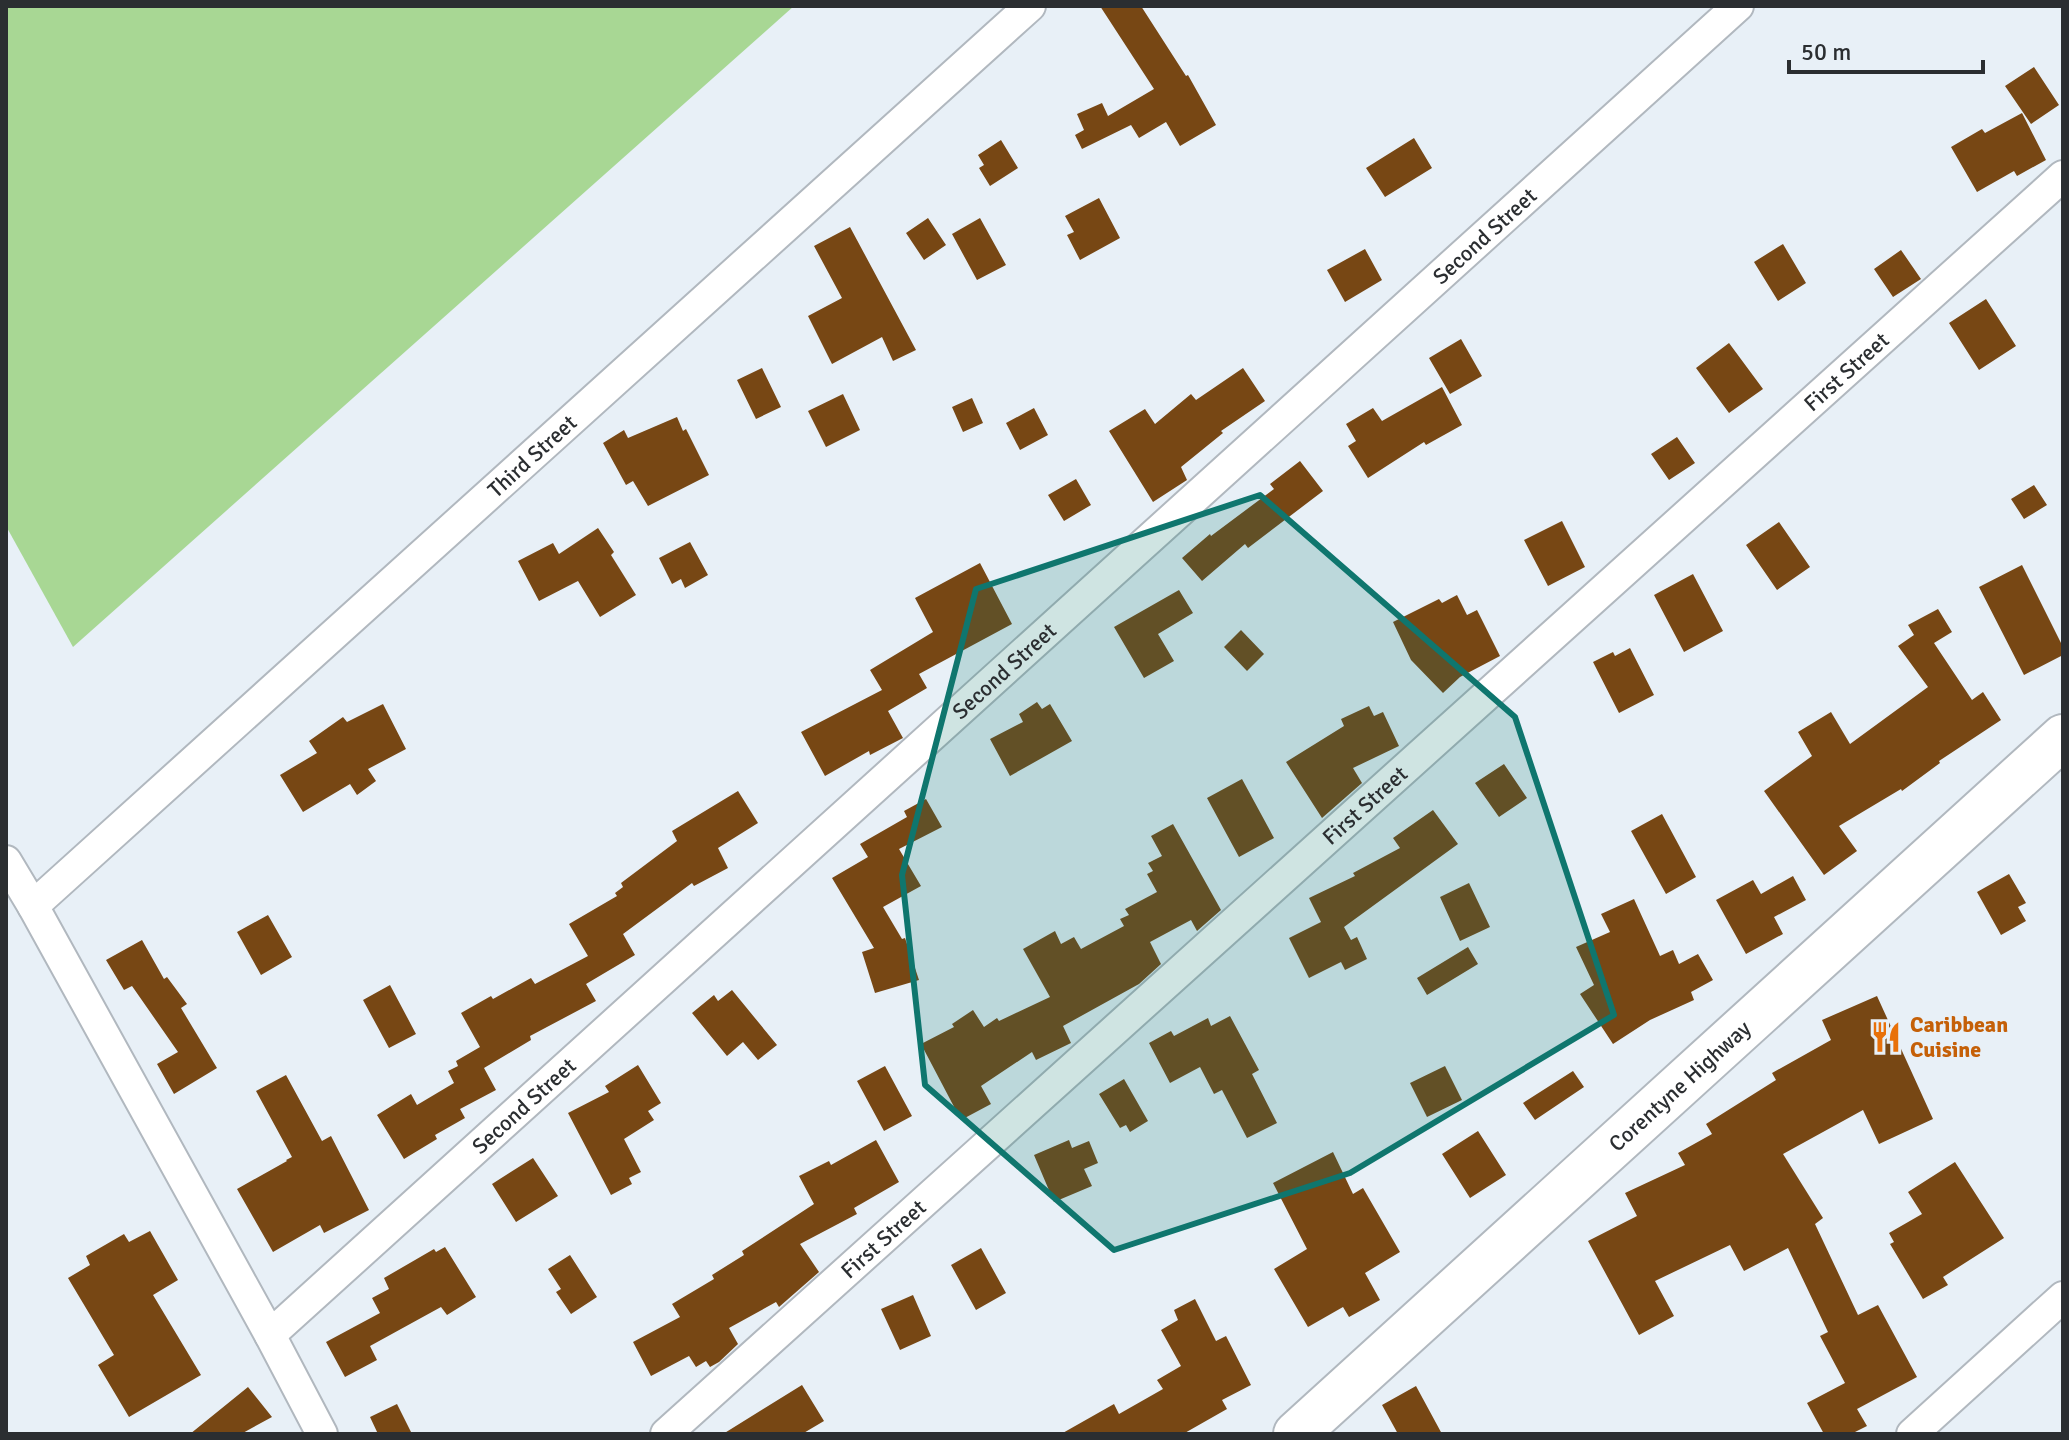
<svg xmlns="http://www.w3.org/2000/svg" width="2069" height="1440" viewBox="0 0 2069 1440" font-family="Signika,sans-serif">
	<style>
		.green { fill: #a8d794 }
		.building { fill: #774714 }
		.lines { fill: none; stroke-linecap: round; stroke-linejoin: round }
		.minor-casing { stroke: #b1b8bf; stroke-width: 34 }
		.secondary-casing { stroke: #b1b8bf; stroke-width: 48 }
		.minor { stroke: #fff; stroke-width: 30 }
		.secondary { stroke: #fff; stroke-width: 44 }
		.marked { fill: #0f766e; fill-opacity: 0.2; stroke: #0f766e; stroke-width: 6; stroke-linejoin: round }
		.labels { text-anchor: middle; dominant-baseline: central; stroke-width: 8; stroke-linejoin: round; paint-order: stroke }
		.street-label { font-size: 22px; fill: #2b2e31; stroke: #e8f0f7 }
		.food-label { font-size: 22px; font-weight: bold; fill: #c56008; stroke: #e8f0f7; text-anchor: start }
	</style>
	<rect width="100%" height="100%" fill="#e8f0f7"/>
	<!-- green -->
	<path class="green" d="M6,6h788l-721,641 -67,-121z"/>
	<!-- building -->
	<path class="building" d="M1100,6h41l45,70 2,-1 28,50 -36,21 -14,-24 -27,16 -8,-13 -49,24 -7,-14 9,-5 -7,-16 25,-11 6,13 46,-27z
		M2034,67l25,38 -28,19 -26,-38z
		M2022,113l24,47 -29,16 -3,-5 -37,21 -26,-45 31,-18 3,4z
		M1414,138l18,30 -47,29 -19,-29z
		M1001,140l17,28 -28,18 -11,-18 5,-3 -6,-10z
		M1099,198l21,40 -40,22 -13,-25 7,-3 -9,-16z
		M928,218l18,27 -22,15 -18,-27z
		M980,218l26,47 -29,15 -25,-46z
		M850,227l66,123 -23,11 -11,-24 -50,27 -24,-48 34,-18 -28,-52z
		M1783,244l23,39 -28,18 -24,-39z
		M1365,249l17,31 -37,22 -18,-32z
		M1901,250l20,29 -28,18 -19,-28z
		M1986,299l30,47 -37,24 -30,-47z
		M1461,339l21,37 -32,18 -21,-36z
		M1729,343l34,46 -34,24 -33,-45z
		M762,368l19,39 -25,12 -19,-39z
		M1243,368l22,33 -44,30 2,2 -42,34 6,13 -34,22 -44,-71 36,-22 10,15 36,-30 5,6z
		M1442,387l20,38 -36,20 -2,-3 -56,36 -20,-32 8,-5 -10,-17 27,-16 9,13z
		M843,394l17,36 -34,17 -18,-36z
		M972,398l11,25 -20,9 -11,-25z
		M1034,408l14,27 -28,15 -14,-27z
		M677,417l6,14 3,-2 23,46 -61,31 -15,-25 -7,4 -23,-42 21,-13 4,8z
		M1677,437l18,26 -26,17 -18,-26z
		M1300,461l23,30 -75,57 -3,-4 -43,37 -20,-23 28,-24 1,2 63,-47 -4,-5z
		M1076,479l15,26 -27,16 -16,-26z
		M2034,485l13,20 -23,14 -13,-20z
		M1562,521l23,46 -37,19 -24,-46z
		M1779,522l31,45 -33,23 -31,-45z
		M598,528l16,24 -3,3 25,40 -36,22 -22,-36 -39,20 -21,-40 35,-18 6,11z
		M690,542l18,33 -23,13 -4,-9 -9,5 -13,-26z
		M980,563l32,61 -93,50 8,14 -39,23 15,27 -33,17 -1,-4 -44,25 -24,-44 81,-42 -12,-20 63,-38 -18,-34z
		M2022,565l41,82v8l-39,20 -45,-88z
		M1693,574l30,57 -39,21 -30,-57z
		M1179,590l14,23 -35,21 16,27 -30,17 -30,-51z
		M1457,595l10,20 10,-5 23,46 -40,21 -17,16 -32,-33 -18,-38 46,-23 3,4z
		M1938,609l14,23 -18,11 38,57 11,-8 18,28 -62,41 1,2 -38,28 -1,-2 -62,37 18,25 -33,24 -60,-84 48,-35 -14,-24 33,-20 19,32 78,-57 -30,-41 16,-11 -6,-10z
		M1241,630l23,24 -17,17 -23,-24z
		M1630,648l24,47 -35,18 -26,-51 20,-10 2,4z
		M1037,702l5,7 8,-5 22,37 -62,35 -20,-37 33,-17 -4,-8z
		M383,704l23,45 -38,20 8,12 -19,14 -7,-11 -47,28 -23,-37 37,-22 -8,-12 34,-24 4,5z
		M1369,706l5,10 9,-4 16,34 -46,22 9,15 -40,35 -36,-56 58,-36 -3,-7z
		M1504,764l23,34 -28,19 -24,-34z
		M1242,779l32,59 -35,19 -32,-59z
		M738,791l20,32 -40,25 10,20 -34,18 -2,-3 -69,51 12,21 -49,29 10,17 -66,35 1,4 -47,28 12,22 -36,19 5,9 -30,17 2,4 -33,20 -27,-44 34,-21 6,11 37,-22 -6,-12 10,-5 -2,-5 24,-14 -19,-34 30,-17 2,3 38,-21 4,6 53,-28 -19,-32 48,-28 -2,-3 8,-6 -2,-4 56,-42 -5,-10z
		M926,799l16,28 -43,22 22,37 -38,21 19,32 3,-1 14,42 -44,13 -13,-41 12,-4 -42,-70 36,-21 -8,-13 47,-27 -3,-6z
		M1433,810l25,34 -114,83 7,13 6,-3 10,22 -22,11 -4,-8 -32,16 -20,-40 32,-16 -12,-24 46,-22 -2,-3 47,-25 -7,-10z
		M1662,814l34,63 -30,17 -35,-63z
		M1173,824l48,86 -24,21 -6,-11 -41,22 11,22 -22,20 -76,42 8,17 -35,17 -4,-8 -51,34 10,18 -30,16 -40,-76 33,-17 -2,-3 21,-14 11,17 13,-9 2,3 51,-24 -27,-48 32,-18 6,13 13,-7 7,12 43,-23 -4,-7 9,-4 -4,-6 32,-17 -10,-18 6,-3 -5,-8 14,-7 -11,-20z
		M2009,874l17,29 -8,4 8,14 -25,14 -24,-43z
		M1793,876l13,24 -32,17 9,17 -37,20 -30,-54 37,-20 8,14z
		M1469,883l21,44 -30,14 -20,-44z
		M1634,899l26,57 13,-6 6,14 19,-10 15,26 -22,12 3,8 -44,20 -37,24 -33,-50 14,-9 -18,-38 34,-15 -9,-18z
		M268,915l24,42 -31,18 -24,-43z
		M142,940l22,39 3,-2 20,27 -6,4 36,60 -43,26 -17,-30 21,-12 -46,-66 -8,4 -18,-30z
		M1468,947l10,17 -51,31 -10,-17z
		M390,985l26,49 -27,14 -26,-48z
		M732,990l45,55 -19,15 -15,-18 -16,14 -35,-43 22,-18 4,6z
		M1877,996l56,123 -54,25 -16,-34 -80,44 40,64 -8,6 43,91 20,-10 39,72 -60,32 10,17 -16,8h-27l-17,-31 38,-20 -25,-47 8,-4 -40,-84 -44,23 -14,-26 -75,36 19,35 -35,19 -51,-94 49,-25 -12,-23 60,-28 -7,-12 34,-19 -6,-10 70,-44 -4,-7 59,-33 -9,-20z
		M1230,1016l29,54 -7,4 25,49 -30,15 -25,-48 -8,4 -14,-27 -30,16 -21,-40 22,-12 3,5 34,-18 3,8z
		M638,1065l23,38 -13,8 6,9 -30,19 17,33 -12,6 3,6 -21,11 -43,-82 41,-21 -4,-6z
		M885,1066l27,50 -28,15 -27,-50z
		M1445,1066l17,34 -35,17 -17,-34z
		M1573,1071l11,16 -49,33 -12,-17z
		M286,1075l36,66 9,-5 38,74 -45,23 -4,-8 -47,27 -36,-63 50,-28 -1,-1 6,-3 -36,-66z
		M1124,1079l24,42 -18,11 -4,-7 -6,3 -21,-34z
		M1478,1131l28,44 -36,23 -28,-44z
		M876,1140l23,42 -45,26 3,6 -57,30 19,28 -40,35 -3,-5 -47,26 9,16 -19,18 -9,5 -4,-6 -10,6 -7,-11 -38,20 -18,-34 47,-25 -8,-13 42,-25 -2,-4 32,-20 -2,-4 72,-47 -15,-28 30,-15 2,4z
		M1069,1140l3,8 17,-7 9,22 -14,6 8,17 -38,16 -20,-47z
		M1333,1152l20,42 10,-6 37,64 -35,21 15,27 -31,17 -6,-10 -35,20 -34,-58 33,-20 -34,-66z
		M533,1158l25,38 -42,26 -24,-38z
		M1955,1162l49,76 -61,39 5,8 -25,14 -33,-55 4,-2 -5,-9 33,-19 -14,-22z
		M150,1231l28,49 -25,15 48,80 -72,42 -31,-52 16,-10 -46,-77 22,-13 -4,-9 38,-22 5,8z
		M445,1247l31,50 -29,18 -6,-8 -71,39 7,14 -32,17 -19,-35 54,-29 -8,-15 17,-9 -5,-11 50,-29 2,3z
		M981,1248l25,45 -30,17 -25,-45z
		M570,1255l27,42 -26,17 -15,-22 5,-3 -13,-20z
		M913,1295l18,41 -31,14 -19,-41z
		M1195,1299l21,42 10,-5 25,49 -29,15 5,9 -44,25h-122l53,-30 5,10 44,-25 -6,-9 24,-14 -20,-36 17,-10 -4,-10z
		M802,1385l22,36 -22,13h-79z
		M1416,1386l26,48h-44l-16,-29z
		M248,1387l24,30 -31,17h-51z
		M397,1404l15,30h-34l-8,-17z"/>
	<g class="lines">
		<defs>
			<g id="minor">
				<path d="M6,861l27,45 237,429 52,99"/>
				<path id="s1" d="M33,906l997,-900"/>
				<path id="s2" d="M270,1335l1468,-1329"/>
				<path id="s3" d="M666,1434l1397,-1258"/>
				<path d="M1912,1434l151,-137"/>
			</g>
			<g id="secondary">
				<path id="s4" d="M1296,1434l767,-697"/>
			</g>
		</defs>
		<!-- minor casing -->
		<use href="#minor" class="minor-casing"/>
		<!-- secondary casing -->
		<use href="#secondary" class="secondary-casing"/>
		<!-- minor -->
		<use href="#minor" class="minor"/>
		<!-- secondary -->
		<use href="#secondary" class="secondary"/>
	</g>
	<!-- marked area -->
	<path class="marked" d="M1260,495l255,222 99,298 -264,158 -236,77 -189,-165 -23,-210 74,-286z"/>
	<!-- icons -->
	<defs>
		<symbol id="restaurant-bare" viewBox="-9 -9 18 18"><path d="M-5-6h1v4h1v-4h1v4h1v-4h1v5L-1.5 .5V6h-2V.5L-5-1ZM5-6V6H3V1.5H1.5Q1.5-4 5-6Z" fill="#e8710a" stroke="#e8f0f7" stroke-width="2.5" paint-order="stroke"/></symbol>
	</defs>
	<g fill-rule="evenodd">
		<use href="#restaurant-bare" x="1864" y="1015" width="44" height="44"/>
	</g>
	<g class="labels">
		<!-- street labels -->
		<g class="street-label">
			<text stroke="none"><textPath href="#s2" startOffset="1638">Second Street</textPath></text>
			<text stroke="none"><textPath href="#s3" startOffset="1588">First Street</textPath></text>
			<text stroke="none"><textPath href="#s1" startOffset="672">Third Street</textPath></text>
			<text stroke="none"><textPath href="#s2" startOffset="990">Second Street</textPath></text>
			<text stroke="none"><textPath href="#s3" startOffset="940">First Street</textPath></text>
			<text stroke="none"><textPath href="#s4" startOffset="518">Corentyne Highway</textPath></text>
			<text stroke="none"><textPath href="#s2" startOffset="342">Second Street</textPath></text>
			<text stroke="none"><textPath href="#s3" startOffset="292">First Street</textPath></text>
		</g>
		<!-- food labels -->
		<g class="food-label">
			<text x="1910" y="1024">Caribbean<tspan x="1910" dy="25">Cuisine</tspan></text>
		</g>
	</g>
	<!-- border -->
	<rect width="2069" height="1440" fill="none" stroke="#2b2e31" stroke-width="16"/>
	<!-- scale -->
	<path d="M1789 60v12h194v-12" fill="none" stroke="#2b2e31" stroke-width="4"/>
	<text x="1801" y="60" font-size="24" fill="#2b2e31" stroke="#e8f0f7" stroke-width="6" paint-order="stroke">50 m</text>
</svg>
